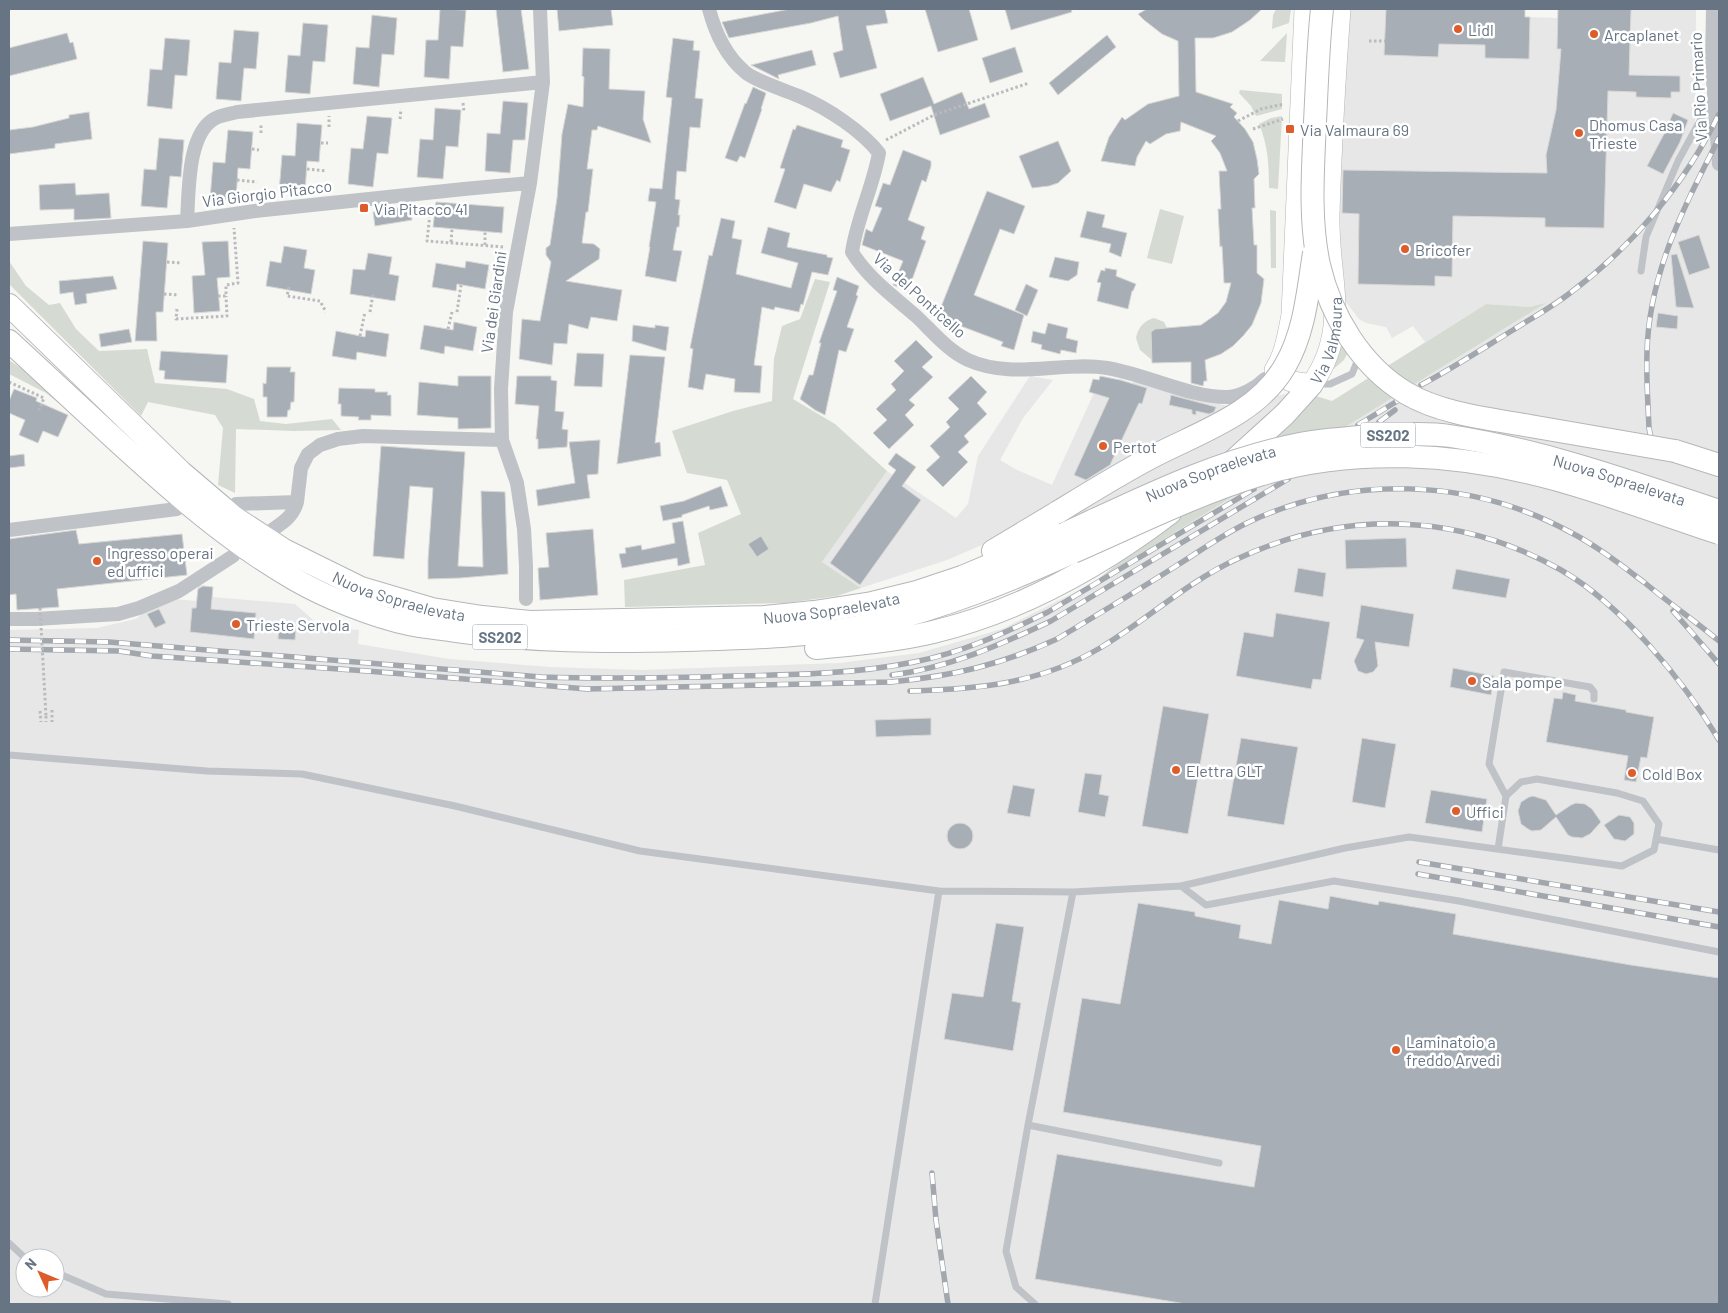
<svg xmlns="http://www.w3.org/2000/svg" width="1728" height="1313" viewBox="0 0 1728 1313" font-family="Barlow,sans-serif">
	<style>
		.built { fill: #e6e7e6; fill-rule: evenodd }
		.green { fill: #d5dbd2 }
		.building { fill: #a8aeb5; stroke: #d7d7d5 }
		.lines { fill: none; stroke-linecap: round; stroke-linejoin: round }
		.primary-casing { stroke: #b2b6ba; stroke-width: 22 }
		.trunk-casing { stroke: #b4b7ba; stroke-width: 24 }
		.path { stroke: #b9bbbe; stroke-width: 3; stroke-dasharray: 2.5 2.5; stroke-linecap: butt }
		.service { stroke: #bfc2c6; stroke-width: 7 }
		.minor { stroke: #bfc2c6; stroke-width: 14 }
		.primary { stroke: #fff; stroke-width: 21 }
		.trunk { stroke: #fff; stroke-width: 22 }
		.rail-casing { stroke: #a2a7ad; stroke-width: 5.5 }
		.rail { stroke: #fff; stroke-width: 4; stroke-dasharray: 11; stroke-linecap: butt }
		.trunk-bridge-casing { stroke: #b4b7ba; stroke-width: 24; stroke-linecap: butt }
		.path-bridge { stroke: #b9bbbe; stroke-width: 3; stroke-dasharray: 2.5 2.5; stroke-linecap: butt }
		.trunk-bridge { stroke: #fff; stroke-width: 22 }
		.poi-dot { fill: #de5c2a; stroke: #fff; stroke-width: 2 }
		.labels { text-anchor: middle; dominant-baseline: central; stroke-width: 5; stroke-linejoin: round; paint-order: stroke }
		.shield { fill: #fff; stroke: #949ea8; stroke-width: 1 }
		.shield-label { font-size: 15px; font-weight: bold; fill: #667483 }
		.poi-label { font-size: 16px; fill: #667483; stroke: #fff; text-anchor: start }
		.street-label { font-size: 16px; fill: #667483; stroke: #fff }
	</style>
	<rect width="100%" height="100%" fill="#f6f6f2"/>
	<!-- built -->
	<path class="built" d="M1350,9h175v8l33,1v-9h138l-1,129 24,-46v1212h-1710v-639l3,-2 -3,1v-34l88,-2 39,-9 10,-8 28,-12 22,2 2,-16 15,2 -1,10 83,7 26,23 38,3 -1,14 91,15 101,8 91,3 198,-7 80,-10 83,-24 91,-46 451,-279 -15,3 -43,-3 -61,38 -12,-16 -21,12 -6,-11 -20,-4 -7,-4 -16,-21 -2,-15 -1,-70 5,-159zM25,1258h30v30h-30z
		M1030,376l23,4 -30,38 -23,42 15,9 37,16 42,-92 4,-13 23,-1 11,4 4,-4 29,10 7,5 56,12 68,-14 -117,104 -181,42 -51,22 -86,28 -39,-26 65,-91 69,47 12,-14 10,-48z"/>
	<!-- green -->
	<path class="green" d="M1276,9h15l-2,14 -17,6 1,-14z
		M1287,33l-2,29 -25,-1z
		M1240,90l42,4v15l-26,7 -5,-10 -12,-13z
		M1282,116l-4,73 -9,-1c0,-23 -1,-43 -10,-64l12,-6z
		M1160,209l24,7 -12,48 -25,-6z
		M1270,210l6,1v57h-5z
		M9,261l17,25 23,19 11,-2 16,26 23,22 48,-2 8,34 72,6 27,10 6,22 26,3 46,-5 9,11 -47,1 -58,-2 -1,64 -17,-8 5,-57 -8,-13 -67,-13 -7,14 -132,-132z
		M815,279l15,3 -37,117 42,25 52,47 -65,91 39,26 -24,8 -51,7 -161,4 -1,-27 81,-15 -7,-32 43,-19 -14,-34 -40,-7 -15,-42 61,-20 39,-10 2,-42 8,-33 18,-7z
		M1546,303l-453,280 141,-111 79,-77 19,6 154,-97 43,3z
		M1154,318l10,4 3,6 -12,1 -4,3 1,28 -12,-10 -4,-12c2,-11 8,-17 18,-20z
		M1339,342l11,6 -6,12 -14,12z
		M9,360l31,21 50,47 -44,-35 -37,-19z"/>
	<!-- building -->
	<path class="building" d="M440,9l26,1 -3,37 -12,-1 -2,33 -25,-2 2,-37h12z
		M496,9h25l8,60 -26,3z
		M557,9h54l2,16 -54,6z
		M790,9h95l3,14 -22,3 11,42 -37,10 -7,-25 10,-3 -5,-34 -27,7 -82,15 -7,-16z
		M925,9h44l9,31 -40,12z
		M1005,9h66l1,3 -61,18z
		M1147,9h115l-12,11 -18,12 -19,6h-18l1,54 37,12 -3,3 7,6 -3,4 11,12 8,13 4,17 2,15 -5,5 1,29h-3l2,37h3v28l7,6 -3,24 -9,22 -9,11 -10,10 -12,8 -16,6 2,21h-3l-1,5 -12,-3v-21l-39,1 -1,-31 4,-3 46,-4 17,-12 8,-11 5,-19h-7l-2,-37 -2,1 -2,-38h3l-2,-38h8l-7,-18 -9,-12 5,-5 -35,-14 -1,9 -14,3 -16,10 -4,-3 -9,16 -2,9 -34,-5 8,-24 13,-20 3,3 23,-16 31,-8 -1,-55 -16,-7 -18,-14 -6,-6z
		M1386,9h139v8h5l-1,42 -44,-1v-13l-46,-1 -1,13 -54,-2z
		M1558,9h73l-2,66 51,1v16h-9v6l-35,-1v-5l-28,-1 -4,137 -59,-1v-9l-92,-2 -1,61 -17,-1v10l-77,-2 1,-70 -17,-1 1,-43 204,3 -1,-18 10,-45 5,-61h-4z
		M372,15l25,3 -3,37 -12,-1 -3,33 -26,-3 3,-37 13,1z
		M303,23l25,2 -3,37 -12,-1 -3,33 -25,-2 3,-37 12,1z
		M234,30l25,2 -3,37 -12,-1 -3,33 -25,-2 3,-37 12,1z
		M67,33l3,10 3,-1 4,17 -68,17v-28z
		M1107,35l9,12 -58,48 -9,-12z
		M165,38l25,2 -3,36 -12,-1 -3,34 -25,-3 3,-37 12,1z
		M673,38l21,3 -1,9 7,1 -5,47 8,1 -3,29 -10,-1 -4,45 -9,-1 -2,28 5,1 -2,15h2l-1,12h-2l-4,23 9,1 -6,31 -31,-6 5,-29h-1l7,-45 -8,-1 2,-13 12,1 10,-91 -6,-1z
		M1015,47l8,25 -33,11 -8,-25z
		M583,48l27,1 -1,40 36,2 -2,28 8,24 -53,-17 -1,4h-5l-5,39h6l-5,43h-2l-4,31 12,1 6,5 -1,10 -33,22 56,9 -5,31 -26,-4 -3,12 -19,-5 -2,20 -13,-1 -2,22 -33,-6 3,-40 18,2 11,-59 -5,-7v-7l4,-3 7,-47 5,-64 6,-30 15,3 1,-30 -2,-1z
		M812,50l4,15 -38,10 1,4 -28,-14z
		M923,77l11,27 28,-12 7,17 16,-6 5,14 -50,18 -9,-29 -41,15 -10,-27z
		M753,87l13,6 -5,16h1l-17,49 -5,-2 -3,6 -12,-4 20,-55 1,1z
		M503,101l25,2 -3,37h-12l-3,33 -25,-2 2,-38 13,1z
		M435,108l26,2 -3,37 -12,-1 -3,33 -26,-2 3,-38 13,1z
		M89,112l3,27 -37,5v4l-46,6v-24l24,-3 36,-9v-3z
		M1673,113l15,7 -8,22 -17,32 -16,-8 17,-32z
		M367,116l25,2 -4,36 -11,-1 -4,34 -25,-3 3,-36 12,1z
		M297,123l25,2 -3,37 -12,-1 -2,33 -26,-2 3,-37 13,1z
		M797,125l46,15 -2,7 9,3 -10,32 -3,-2 -6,12 -27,-8 -8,25 -22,-7 11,-33 -5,-1 13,-39 2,1z
		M228,130l25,2 -3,37 -12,-1 -2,33 -26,-2 3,-37 12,1z
		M159,138l25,2 -3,37 -11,-1 -3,32 -26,-2 3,-37 12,1z
		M1058,141l13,30 -13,12 -9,3 -17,2 -13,-32z
		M903,150l28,11v5l-5,16 -4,-2 -14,40 17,7 -4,12 5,2 -18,50 -15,-6 10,-24 -41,-16 4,-16 6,3 10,-24 -7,-2 8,-23 7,2z
		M75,183l1,12 33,-2 2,25 -37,2v-11l-34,1 -1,-25z
		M987,191l38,15 -11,28 -14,-5 -26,66 50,20 -10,35 -13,-4 2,-4 -66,-25z
		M436,202l68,5 -2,26 -69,-6z
		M410,206l2,14 -37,6 -2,-14z
		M1087,211l18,4 -3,12 25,6 -6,24 -12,-5 2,-8 -31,-7z
		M721,218l14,3 -3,17 10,2 -6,34 55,14 7,-25 -37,-10 7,-26 22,6 -3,14 40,8v2l6,1 -5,17 -16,-3 -9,33 -2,-1 -2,8 -24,-5 -1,3 -12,-3 -8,58 8,1 -2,27 -26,-1 1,-13 -29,-5 -3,16 -15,-3 5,-38 -3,-1 7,-35 12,-58 3,1z
		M1699,235l11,33 -21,7 -11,-33z
		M143,241l25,2 -5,69h-7l1,29h-22z
		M228,241l2,36 -13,1 3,33 -26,2 -2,-37 13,-1 -3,-33z
		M284,246l23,4 -3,18 11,2 -4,24 -45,-8 4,-25 11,2z
		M368,253l24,4 -3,17 10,2 -4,25 -45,-7 3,-25 12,1z
		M1677,254l17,54 -18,-1 -5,-52z
		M1055,257l24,5 -2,13 -9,6 -19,-4z
		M466,261l23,4 -4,24 -28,-5 -1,7 -24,-4 4,-24 29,5z
		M1105,268l12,2 -1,6 20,8 -3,7h-1l-4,18 -31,-8 4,-18 -4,-1 4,-12 4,1z
		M113,276l4,13 -31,5 1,9 -12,2 -2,-13 -13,2 -1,-13z
		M837,277l22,9 -3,9 2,1 -11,31 7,2 -8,23 -7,-2 -14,65 -10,-5 -15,-11 9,-24h4l8,-32h-2l18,-52 -4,-1z
		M1026,284l12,6 -11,26 -12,-6z
		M1658,313l20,3 -1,13 -21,-2z
		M454,322l23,5 -4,24 -28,-5 -1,8 -24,-5 4,-24 29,5z
		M1048,323l20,5 -2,10 12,3 -2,12 -15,-3 -1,4 -19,-5 1,-4 -11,-3 2,-11 12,3z
		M633,325l22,3v-3l14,2 -3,24 -34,-10z
		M129,329l3,13 -31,5 -2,-13z
		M366,330l23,4 -3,23 -29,-5 -1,8 -24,-4 4,-25 29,6z
		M916,340l17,17 -11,10 11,10 -24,23 6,5 -10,10 9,10 -25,24 -16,-16 14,-13 -11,-11 20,-19 -5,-6 13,-13 -10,-10z
		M161,351l67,4 -2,28 -62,-4 1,-8 -6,-1z
		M577,353l27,1 -2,33 -28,-1z
		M630,355l35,2 -10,86 5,-1 1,14 -44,8z
		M267,367h24l-1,5h5l-1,30h-3l-1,8h-2l-1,7h-20v-20h-4v-14l3,1z
		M458,376h33v52l-33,1v-11l-41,-3 2,-33 39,4z
		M517,376h34v4l6,1 -2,30 9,1 -2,17 6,1 -1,17 -29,2v-10h-2l3,-33 -24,-2z
		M971,376l16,16 -10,11 10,11 -23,22 5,6 -11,10 10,10 -25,25 -17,-17 14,-13 -10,-11 20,-19 -4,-5 13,-13 -11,-11z
		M1100,376l20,4 27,8 -5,16 -3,-1 -29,62 -24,15 -12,-5 35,-77 -20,-6 4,-13 6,1z
		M339,388l36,1v3h13l-1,3h4v21l-20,-1v5h-13l1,-3 -18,-1v-12h-3z
		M14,389l23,9 -1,3 32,14 -10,22 -15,-6 -5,12 -19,-8 6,-15 -16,-7v-12z
		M1171,395l45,12 -2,5 -5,2 -13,-3v4l-4,-1v-4l-23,-5z
		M600,440l-2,34 -11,1 3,23 -52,8 -2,-16 39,-7 -6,-41z
		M381,446l84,6 -7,114 25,1 -2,-76 24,1 3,82 -48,4 -32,1v-19l5,-72 -23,-2 -6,73 -31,-3z
		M896,453l20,14 -14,19 19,14 -61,85 -30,-22 66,-93 -8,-6z
		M24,454l1,12 -16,2v-12z
		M721,486l7,20 -18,4 -1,-4 -27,9v2l-19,4 -3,-15 24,-5z
		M683,521l7,42 -12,3 -1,-8 -55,10 -3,-14 7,-1 -1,-5 16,-3 1,5 33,-7 -3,-20z
		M593,529l5,66 -58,5 -2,-32 11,-1 -3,-34z
		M76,530l3,14 103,-10 5,41 -130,14 2,18 -42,3 -1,-16 -7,1v-56z
		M761,536l8,13 -12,8 -9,-13z
		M1406,538l1,29 -61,2 -1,-29z
		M1298,568l28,5 -3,24 -29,-5z
		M1456,569l54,10 -4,19 -54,-9z
		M203,586l10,1 -2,22 45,4 -2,26 -64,-7 2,-24h4l2,-19z
		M1361,605l53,9 -5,33 -34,-5 3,24 -5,6 -7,2 -8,-3 -4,-10 10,-21 -8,-2z
		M159,609l7,14 -11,5 -8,-14z
		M1276,613l54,9 -9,58 -8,-1 -2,10 -75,-13 8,-44 29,5z
		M279,625l17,1 -1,14 -17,-1z
		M1453,668l41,8 -3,19 -41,-8z
		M1563,692l13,3 -1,6 51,9v2l28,5 -7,41 -6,-1 -5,25 -12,-2 4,-24 -82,-14 8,-44 8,1z
		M1163,706l46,8 -21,120 -46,-8z
		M931,718v17l-55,2 -1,-17z
		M1241,738l57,9 -14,78 -57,-9z
		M1362,738l34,6 -11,64 -33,-6z
		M1085,773l17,2 -3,19 10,2 -4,21 -27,-5z
		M1013,785l22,4 -5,28 -23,-4z
		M1431,790l56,9 -5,33 -57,-9z
		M1533,796l13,4 10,15 15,-10 5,-2 9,1 7,5 9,13 -11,12 -8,4 -10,-1 -4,-2 -12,-18 -15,13 -9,1 -4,-2 -7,-5 -3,-13 3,-9 8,-5z
		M1619,815l11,2 4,6v11l-9,7 -11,-2 -10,-14z
		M947 836a13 13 0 1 1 26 0a13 13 0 1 1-26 0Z
		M1330,896l48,9 1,-4 77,13 -3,20 178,31 88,13v326h-533l-151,-25 22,-125 197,33 7,-41 -198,-34 19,-114 38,6 18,-101 57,9v4l46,9 -2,13 32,6 8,-44 49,9z
		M996,923l28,4 -12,74 9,2 -8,48 -69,-12 8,-46 31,4z"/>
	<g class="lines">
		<defs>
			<g id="primary">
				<path id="s1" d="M1305,9l-13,306c-4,19 -6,38 -17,55 11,11 21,14 37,14 40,-57 15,-108 17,-170 2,-68 6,-137 11,-205"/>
			</g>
			<g id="trunk">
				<path id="s2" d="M9,305l172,167 54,46 49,32 77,38 71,21 50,8 48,5 235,-5 49,-5 58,-9 45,-11 45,-15 102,-43"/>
				<path d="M9,341c36,33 72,67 108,100 56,51 111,100 177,138 31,18 80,38 115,45 13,3 27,4 41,6 78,12 157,12 236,10 63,-2 126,-3 188,-16 69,-16 135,-43 199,-72"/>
				<path d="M1675,451l44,14"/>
				<path d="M1230,464l55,-50 27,-30"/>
				<path d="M993,551l65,-39"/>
				<path d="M816,648c39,-4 79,-7 117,-16 87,-21 166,-65 237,-119"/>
			</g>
		</defs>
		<!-- primary casing -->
		<use href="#primary" class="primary-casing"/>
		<!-- trunk casing -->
		<use href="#trunk" class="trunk-casing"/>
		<!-- path -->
		<path class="path" d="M1369,41h16
			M463,103l1,9
			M400,119l1,-10
			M1238,121l23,-12 23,-5
			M329,127v-11
			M1253,129l30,-10
			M261,133v-10
			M886,140l48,-25 95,-32
			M321,143h7
			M252,149l7,1
			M307,169l19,2
			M237,180l20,2
			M431,205l-4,36 77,6
			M451,242l1,-13
			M485,245v-14
			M167,262l15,1
			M289,287l-2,9 33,5 6,11
			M164,294l15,1
			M218,296h8v-11l12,-2 -4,-55
			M177,309l-1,10 51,-3 -1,-20
			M370,312l3,-18
			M457,312l4,-27
			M448,329l4,-17
			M360,336l5,-24
			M9,382l35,16 -5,12
			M52,710v12
			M40,711l1,11
			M46,716v6"/>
		<!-- service -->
		<path class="service" d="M1641,271l5,-34 32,-76 34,-62
			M1315,384h15l22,-10 7,-17
			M9,755l198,16 95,3 153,32 185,45 299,40 134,1 108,-6 164,-38 64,-11 213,29 32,-16 5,-26 -16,-23 -26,-8 -80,-14 -16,3 -15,14 -8,53
			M1506,796l-17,-32 15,-92 86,15 4,5v7
			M1656,839l63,11
			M1181,886l25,19 128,-24 125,20 260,51
			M1028,1125l191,38
			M9,1243l16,15
			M55,1272l51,22 122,10
			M875,1304l64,-413
			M1035,1304l-19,-17 -10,-36 22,-126 45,-233"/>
		<!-- minor -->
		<path class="minor" d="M709,9c6,23 17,47 36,63 10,9 42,19 56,25 26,11 61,34 78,56 -6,34 -22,65 -27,99 15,25 41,44 64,64 16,15 31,34 52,44 44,20 93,1 139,8 38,6 84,30 121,29 13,-1 28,-9 37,-18
			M1713,9l-1,56 7,99
			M187,221c2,-29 0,-86 27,-102 6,-4 16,-5 23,-7l306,-30
			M9,234l178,-13 68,-10 209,-22 66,-6
			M297,502l4,-34 7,-14 12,-9 18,-6 25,-3 139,4
			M236,504l61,-2c-4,14 -13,20 -25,28
			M9,530l168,-21
			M526,599v-33l-2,-37 -7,-46 -15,-43 -1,-51 5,-77 24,-129 13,-101 -3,-73
			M9,619h27l82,-5 21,-6 40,-17 54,-35"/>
		<!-- primary -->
		<use href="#primary" class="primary"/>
		<!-- trunk -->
		<use href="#trunk" class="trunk"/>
		<defs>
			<path id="rail" d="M1421,385c32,-17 61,-36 92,-55 19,-12 39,-23 57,-37 62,-46 115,-109 149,-179
				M1379,422l16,-12
				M1358,425l41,-25
				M1651,438l-2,-10c-1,-25 -3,-51 -2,-76 2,-79 37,-145 72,-214
				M1673,611l46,53
				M9,640l100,2 432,35c64,2 128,1 193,-1 59,-1 121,-2 180,-14 47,-9 91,-29 134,-50l206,-123
				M9,649l110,2 33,5 215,15 220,18 304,-7c62,-6 109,-17 166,-43 40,-24 80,-48 119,-73 24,-15 46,-31 71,-43 102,-49 224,-45 323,9 27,14 51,33 75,51 24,20 50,38 74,58
				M892,675c56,-7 108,-30 159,-54l237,-142
				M910,691c69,-2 129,-7 190,-43 47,-28 87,-66 137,-89 107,-50 221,-47 324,11 62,36 122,110 158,170
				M1419,862l300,50
				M1418,874l301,53
				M932,1173l4,47 12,84"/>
		</defs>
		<!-- rail casing -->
		<use href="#rail" class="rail-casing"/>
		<!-- rail -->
		<use href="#rail" class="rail"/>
		<defs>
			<g id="trunk-bridge">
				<path d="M1322,9c-4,37 -5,75 -7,113 -2,47 -6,97 4,143 12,51 42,101 87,128 35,21 85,26 124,33 49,8 97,17 145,25"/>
				<path d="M1058,512c31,-19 60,-37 92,-54 47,-25 107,-43 135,-92 20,-34 23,-76 29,-113"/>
				<path id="s3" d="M1064,534c76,-35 153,-74 236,-90 19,-4 40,-5 60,-7 26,-2 64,-5 90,-1 92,14 181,46 269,75"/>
				<path d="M1073,552c62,-27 121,-57 186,-77 95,-29 200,-22 295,4 55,15 110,36 165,54"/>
			</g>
		</defs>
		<!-- trunk-bridge casing -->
		<use href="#trunk-bridge" class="trunk-bridge-casing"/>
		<!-- path-bridge -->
		<path class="path-bridge" d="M40,608l6,108"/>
		<!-- trunk-bridge -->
		<use href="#trunk-bridge" class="trunk-bridge"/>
	</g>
	<!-- markers -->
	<g class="poi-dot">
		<circle cx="1458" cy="29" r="5"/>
		<circle cx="1594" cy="34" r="5"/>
		<rect x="1285" y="124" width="10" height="10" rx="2.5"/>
		<circle cx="1579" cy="133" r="5"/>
		<rect x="359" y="203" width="10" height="10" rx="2.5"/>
		<circle cx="1405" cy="249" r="5"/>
		<circle cx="1103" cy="446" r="5"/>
		<circle cx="97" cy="561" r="5"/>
		<circle cx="236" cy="624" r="5"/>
		<circle cx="1472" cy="681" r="5"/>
		<circle cx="1176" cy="770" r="5"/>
		<circle cx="1632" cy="773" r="5"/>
		<circle cx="1456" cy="811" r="5"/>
		<circle cx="1396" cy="1050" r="5"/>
	</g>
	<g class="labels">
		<!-- shield labels -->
		<g class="shield">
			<rect x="1360.5" y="422.5" width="55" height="25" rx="4"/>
			<rect x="472.5" y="624.5" width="55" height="25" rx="4"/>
		</g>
		<g class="shield-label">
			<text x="1388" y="435">SS202</text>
			<text x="500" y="637">SS202</text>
		</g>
		<!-- poi labels -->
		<g class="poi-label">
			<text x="1468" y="29">Lidl</text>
			<text x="1604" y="34">Arcaplanet</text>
			<text x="1589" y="124">Dhomus Casa<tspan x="1589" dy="18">Trieste</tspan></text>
			<text x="1300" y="129">Via Valmaura 69</text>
			<text x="374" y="208">Via Pitacco 41</text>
			<text x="1415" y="249">Bricofer</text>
			<text x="1113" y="446">Pertot</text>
			<text x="107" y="552">Ingresso operai<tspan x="107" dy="18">ed uffici</tspan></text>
			<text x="246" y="624">Trieste Servola</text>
			<text x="1482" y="681">Sala pompe</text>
			<text x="1186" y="770">Elettra GLT</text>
			<text x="1642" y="773">Cold Box</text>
			<text x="1466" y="811">Uffici</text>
			<text x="1406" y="1041">Laminatoio a<tspan x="1406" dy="18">freddo Arvedi</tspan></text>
		</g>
		<!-- street labels -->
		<g class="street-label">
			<text transform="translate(1698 87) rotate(-93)">Via Rio Primario</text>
			<text transform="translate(267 193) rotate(-7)">Via Giorgio Pitacco</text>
			<text transform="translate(920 295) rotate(42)">Via del Ponticello</text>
			<text transform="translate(493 302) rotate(-82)">Via dei Giardini</text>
			<text stroke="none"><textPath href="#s1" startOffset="452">Via Valmaura</textPath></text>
			<text stroke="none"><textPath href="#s3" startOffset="159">Nuova Sopraelevata</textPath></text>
			<text stroke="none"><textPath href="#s3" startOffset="579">Nuova Sopraelevata</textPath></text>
			<text stroke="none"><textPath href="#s2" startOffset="494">Nuova Sopraelevata</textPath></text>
			<text stroke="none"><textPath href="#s2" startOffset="930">Nuova Sopraelevata</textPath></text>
		</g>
	</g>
	<!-- border -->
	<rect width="1728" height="1313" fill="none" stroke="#667483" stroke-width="20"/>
	<!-- north arrow -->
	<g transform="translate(40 1273) rotate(314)"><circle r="24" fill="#ffffff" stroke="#c2c7cd"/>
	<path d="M0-4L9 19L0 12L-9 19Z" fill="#de5c2a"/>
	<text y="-8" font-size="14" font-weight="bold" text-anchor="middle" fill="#667483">N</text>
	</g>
</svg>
